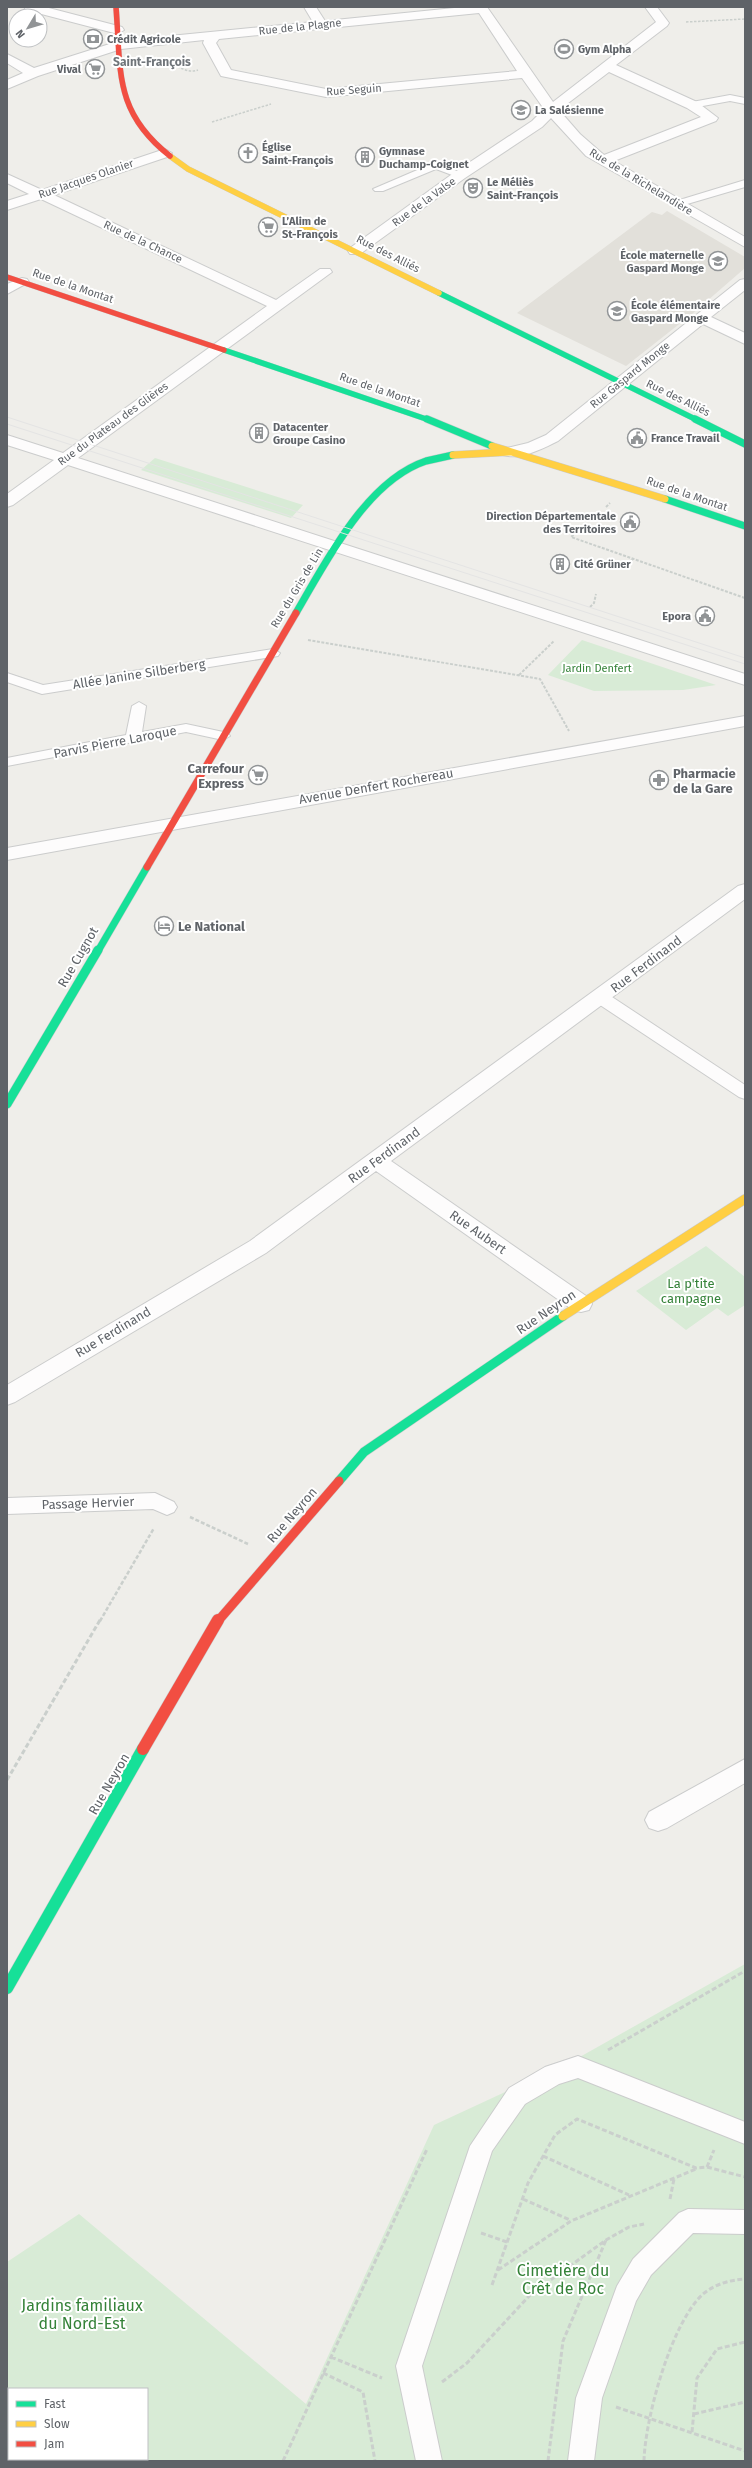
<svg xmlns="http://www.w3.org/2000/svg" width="752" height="2468" viewBox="0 0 752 2468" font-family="'Fira Sans',sans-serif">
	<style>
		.education { fill: #e2e0da }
		.green { fill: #d8ebd6; fill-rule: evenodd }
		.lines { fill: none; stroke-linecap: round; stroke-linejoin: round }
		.lane-casing { stroke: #cbcccc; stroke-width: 2 }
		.street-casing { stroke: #cbcccc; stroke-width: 2 }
		.fast-far3-casing { stroke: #cacacb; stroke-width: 6 }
		.fast-far2-casing { stroke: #cacacb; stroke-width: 8 }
		.fast-far1-casing { stroke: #cacacb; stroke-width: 10 }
		.fast-casing { stroke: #cacacb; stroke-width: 13 }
		.slow-far2-casing { stroke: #cacacb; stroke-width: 6 }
		.slow-far1-casing { stroke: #cacacb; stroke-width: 8 }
		.slow-casing { stroke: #cacacb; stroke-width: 10 }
		.jam-far3-casing { stroke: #cacacb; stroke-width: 6 }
		.jam-far2-casing { stroke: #cacacb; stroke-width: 8 }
		.jam-far1-casing { stroke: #cacacb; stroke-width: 10 }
		.jam-casing { stroke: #cacacb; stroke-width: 13 }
		.path-far3 { stroke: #cacfcc; stroke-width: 1.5; stroke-dasharray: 2.5 1.5; stroke-linecap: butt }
		.path-far2 { stroke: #cacfcc; stroke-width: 2; stroke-dasharray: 3 1.5; stroke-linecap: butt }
		.path-far1 { stroke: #cacfcc; stroke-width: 2.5; stroke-dasharray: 4 2; stroke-linecap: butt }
		.path { stroke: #cacfcc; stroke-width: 3; stroke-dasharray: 5 2.5; stroke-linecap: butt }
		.lane { fill: #fdfcfc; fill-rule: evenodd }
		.street { fill: #fdfcfc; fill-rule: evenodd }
		.fast-far3 { stroke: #16e098; stroke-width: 5.5 }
		.fast-far2 { stroke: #16e098; stroke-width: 7 }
		.fast-far1 { stroke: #16e098; stroke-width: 9 }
		.fast { stroke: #16e098; stroke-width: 12 }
		.slow-far2 { stroke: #ffcf43; stroke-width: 5.5 }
		.slow-far1 { stroke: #ffcf43; stroke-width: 7 }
		.slow { stroke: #ffcf43; stroke-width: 9 }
		.jam-far3 { stroke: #f24e42; stroke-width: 5.5 }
		.jam-far2 { stroke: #f24e42; stroke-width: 7 }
		.jam-far1 { stroke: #f24e42; stroke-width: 9 }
		.jam { stroke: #f24e42; stroke-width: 12 }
		.tram { stroke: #e4e4e4; stroke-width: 1 }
		.labels { text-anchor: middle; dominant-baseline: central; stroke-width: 4; stroke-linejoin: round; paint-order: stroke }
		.far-street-label { font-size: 11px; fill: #5f6368; stroke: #fff }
		.far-poi-label { font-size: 11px; font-weight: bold; fill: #5f6368; stroke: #fff; text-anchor: start }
		.far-park-label { font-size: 11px; fill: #348238; stroke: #fff }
		.far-neighbourhood-label { font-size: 12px; font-weight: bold; fill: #70757a; stroke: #fff }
		.street-label { font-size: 13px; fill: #5f6368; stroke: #fff }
		.poi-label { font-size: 13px; font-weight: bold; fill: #5f6368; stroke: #fff; text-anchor: start }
		.park-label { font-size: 13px; fill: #348238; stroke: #fff }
		.near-park-label { font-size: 16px; fill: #348238; stroke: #fff }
	</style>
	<rect width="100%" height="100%" fill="#efeeea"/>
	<!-- education -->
	<path class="education" d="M667,211l78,46v11l-53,46 -66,52 -109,-53 135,-101 10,3z"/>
	<!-- green -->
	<path class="green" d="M155,458l148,47 -12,13 -150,-48z
		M582,640l134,45 -33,5 -89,1 -46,-16z
		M706,1246l39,31v28l-17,11 -11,-8 -31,22 -50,-39z
		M745,1964v497h-738v-199l72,-48 227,190 128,-279 144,-67zM9,2389h138v70h-138z"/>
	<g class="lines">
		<defs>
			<path id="lane" d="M730,95l15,3v6l-15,-3 -38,7 -5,-3 5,-3z
				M436,162l30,13 -6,3 -24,-9 -53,22h-8l-2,-2z
				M745,180v7l-68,20 -6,-3 2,-2z
				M273,649l7,4 -2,3 -236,38 -35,-12v-9l36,12z
				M139,702l7,4 -4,26 44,-8 42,9 2,3 -7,4 -37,-8 -179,34v-8l119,-23 6,-29z
				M600,992l6,1 139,92v14l-6,-2 -145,-96 -2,-4 2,-4z
				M155,1493l19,9 3,5 -3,5 -7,3 -14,-6 -146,5v-16z
				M578,2056l167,66v22l-167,-66 -19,6 -34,20 -33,47 -70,215 20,95h-26l-20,-95 74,-220 39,-58 36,-21z
				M688,2209l57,1v24l-52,-1 -42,42 -15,26 -34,97 -8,63h-26l8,-63 41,-112 16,-27 46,-46z"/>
			<path id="street" d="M24,7h21l77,20 2,3 -6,4 -92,-24z
				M304,7h12l9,14 139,-14h23l66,95 103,-80 -11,-15h12l12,16 -2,3 -51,39 81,37 21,16 -2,3 -102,40 131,76v10l-159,-91 -35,-38 -9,9 -77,51 -105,76h-10l-2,-3 2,-3 105,-76 77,-51 12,-12 -22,-31 -196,19 -105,-21 -18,-33 1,-3 -83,9 -83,27 -31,13v-9l16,-7 -16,-10v-9l27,14 85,-27 194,-19zM479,13l38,58 -191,18 -95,-19 -15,-27 3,-4zM609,72l78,36 14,9 -97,38 -24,-21 -21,-24z
				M165,149l7,4 -2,3 -116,39 222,105 44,-31h10l2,3 -254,186 667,216v11l-677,-220 -55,40 -6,2v-13l47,-34 -47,-15v-10l56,18 204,-147 -226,-107 -34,11v-9l22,-7 -22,-11v-9l35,16z
				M22,278l5,1 2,3 -22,12v-10z
				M745,279v11l-34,27 34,16v11l-42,-20 -145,117c-16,8 -37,19 -55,14l-2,-3 2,-3 25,-6 18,-8 194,-155z
				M745,716v10l-738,134v-12z
				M745,884v15l-354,262 198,137 3,6 -3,6 -8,2 -8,-2 -197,-139 -110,82 -251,149 -8,3v-20l243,-144 488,-355z
				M745,1759v24l-78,45 -9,3 -9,-3 -4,-8 4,-8z"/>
			<path id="fast-far3" d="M439,293l258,127
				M224,350l205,70"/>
			<path id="fast-far2" d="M427,419l65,27
				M695,419l50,25
				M665,499l80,27
				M296,613c30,-51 70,-132 130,-152 9,-2 18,-4 27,-6
				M98,951l49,-84"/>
			<path id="fast-far1" d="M7,1104l91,-154
				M339,1481l25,-29 199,-136"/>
			<path id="fast" d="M7,1988l136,-239"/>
			<path id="slow-far2" d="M170,156l18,13 251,124"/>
			<path id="slow-far1" d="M492,446l173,53
				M453,455l56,-3"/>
			<path id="slow" d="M563,1316l182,-117"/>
			<path id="jam-far3" d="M116,7c5,65 -2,105 54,149
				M7,277l217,73"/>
			<path id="jam-far2" d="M147,867l149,-254"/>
			<path id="jam-far1" d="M218,1621l121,-140"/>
			<path id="jam" d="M143,1749l75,-129"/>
		</defs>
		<!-- lane casing -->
		<use href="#lane" class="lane-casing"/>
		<!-- street casing -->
		<use href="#street" class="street-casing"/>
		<!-- fast-far3 casing -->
		<use href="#fast-far3" class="fast-far3-casing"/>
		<!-- fast-far2 casing -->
		<use href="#fast-far2" class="fast-far2-casing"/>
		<!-- fast-far1 casing -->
		<use href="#fast-far1" class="fast-far1-casing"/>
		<!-- fast casing -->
		<use href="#fast" class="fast-casing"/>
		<!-- slow-far2 casing -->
		<use href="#slow-far2" class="slow-far2-casing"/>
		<!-- slow-far1 casing -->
		<use href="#slow-far1" class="slow-far1-casing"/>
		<!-- slow casing -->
		<use href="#slow" class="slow-casing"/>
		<!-- jam-far3 casing -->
		<use href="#jam-far3" class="jam-far3-casing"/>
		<!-- jam-far2 casing -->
		<use href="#jam-far2" class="jam-far2-casing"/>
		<!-- jam-far1 casing -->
		<use href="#jam-far1" class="jam-far1-casing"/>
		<!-- jam casing -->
		<use href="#jam" class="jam-casing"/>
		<!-- path-far3 -->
		<path class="path-far3" d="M686,22l59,-3
			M146,63c9,5 15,1 24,2 10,1 18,9 28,5
			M212,122l59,-18"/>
		<!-- path-far2 -->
		<path class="path-far2" d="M606,507l4,-4
			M577,532l-6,5 174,61
			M623,567l10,-8
			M590,607l4,-4 2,-9
			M308,640l232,39 29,52
			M519,675l35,-34"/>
		<!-- path-far1 -->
		<path class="path-far1" d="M190,1517l58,27
			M100,1621l54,-93"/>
		<!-- path -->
		<path class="path" d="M7,1780l93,-160
			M608,2050l137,-79
			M543,2156l86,39
			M707,2167l38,10
			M523,2199l47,21
			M670,2199l4,-20
			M481,2233l26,9
			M498,2270l73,-49 125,-52
			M492,2285l36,-102 27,-48 22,-16 119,49 11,-1 7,-17
			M331,2357l51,21
			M323,2373l40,19 12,69
			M442,2382l25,-19 64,-69 75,-54 23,-13 15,-3
			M616,2407l129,44
			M694,2414l51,-12
			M692,2432l5,-54 20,-29 28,-7
			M283,2461l144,-312
			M548,2461l15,-120 43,-101
			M644,2461c1,-42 27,-138 59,-167 12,-10 27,-14 42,-15"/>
		<!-- lane -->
		<use href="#lane" class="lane"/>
		<!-- street -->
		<use href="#street" class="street"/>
		<!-- fast-far3 -->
		<use href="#fast-far3" class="fast-far3"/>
		<!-- fast-far2 -->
		<use href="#fast-far2" class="fast-far2"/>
		<!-- fast-far1 -->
		<use href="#fast-far1" class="fast-far1"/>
		<!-- fast -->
		<use href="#fast" class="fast"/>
		<!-- slow-far2 -->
		<use href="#slow-far2" class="slow-far2"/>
		<!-- slow-far1 -->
		<use href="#slow-far1" class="slow-far1"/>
		<!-- slow -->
		<use href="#slow" class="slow"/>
		<!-- jam-far3 -->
		<use href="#jam-far3" class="jam-far3"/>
		<!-- jam-far2 -->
		<use href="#jam-far2" class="jam-far2"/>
		<!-- jam-far1 -->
		<use href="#jam-far1" class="jam-far1"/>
		<!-- jam -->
		<use href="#jam" class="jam"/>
		<!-- tram -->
		<path class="tram" d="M7,417l738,241
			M7,424l738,240"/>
	</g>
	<!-- icons -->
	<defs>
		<symbol id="bank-ring" viewBox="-11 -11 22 22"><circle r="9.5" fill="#fff" stroke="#919496" stroke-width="1.5"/><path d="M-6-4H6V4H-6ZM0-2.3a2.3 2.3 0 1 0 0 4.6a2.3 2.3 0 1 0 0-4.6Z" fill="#919496"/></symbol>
		<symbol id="stadium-ring" viewBox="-11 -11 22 22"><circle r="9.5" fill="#fff" stroke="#919496" stroke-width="1.5"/><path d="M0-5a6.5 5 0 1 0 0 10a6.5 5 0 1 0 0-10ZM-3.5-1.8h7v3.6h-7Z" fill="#919496"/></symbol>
		<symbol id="supermarket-ring" viewBox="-11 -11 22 22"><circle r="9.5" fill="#fff" stroke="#919496" stroke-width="1.5"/><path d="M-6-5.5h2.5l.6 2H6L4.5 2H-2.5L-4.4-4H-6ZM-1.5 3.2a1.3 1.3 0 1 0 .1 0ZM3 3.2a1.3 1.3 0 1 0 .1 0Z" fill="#919496"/></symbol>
		<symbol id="school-ring" viewBox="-11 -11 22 22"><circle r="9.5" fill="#fff" stroke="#919496" stroke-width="1.5"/><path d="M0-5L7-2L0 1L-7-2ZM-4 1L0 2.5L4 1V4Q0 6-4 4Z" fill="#919496"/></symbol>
		<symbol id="church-ring" viewBox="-11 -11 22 22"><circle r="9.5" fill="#fff" stroke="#919496" stroke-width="1.5"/><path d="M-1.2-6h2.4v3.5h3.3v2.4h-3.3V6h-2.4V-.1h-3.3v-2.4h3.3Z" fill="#919496"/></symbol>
		<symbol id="building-ring" viewBox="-11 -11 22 22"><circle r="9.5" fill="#fff" stroke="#919496" stroke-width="1.5"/><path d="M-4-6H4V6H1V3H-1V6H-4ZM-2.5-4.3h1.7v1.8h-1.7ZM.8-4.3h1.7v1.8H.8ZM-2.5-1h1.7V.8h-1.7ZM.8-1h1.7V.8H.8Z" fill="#919496"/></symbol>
		<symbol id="theatre-ring" viewBox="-11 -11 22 22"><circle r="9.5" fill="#fff" stroke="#919496" stroke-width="1.5"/><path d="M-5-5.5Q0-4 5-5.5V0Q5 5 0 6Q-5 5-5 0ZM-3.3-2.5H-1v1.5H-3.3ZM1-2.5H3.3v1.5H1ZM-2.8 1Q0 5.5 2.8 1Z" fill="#919496"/></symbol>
		<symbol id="civic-ring" viewBox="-11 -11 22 22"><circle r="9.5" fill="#fff" stroke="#919496" stroke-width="1.5"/><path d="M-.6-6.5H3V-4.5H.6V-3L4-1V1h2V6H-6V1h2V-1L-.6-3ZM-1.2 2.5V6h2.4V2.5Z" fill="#919496"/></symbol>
		<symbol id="pharmacy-ring" viewBox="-11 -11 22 22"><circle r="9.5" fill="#fff" stroke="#919496" stroke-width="1.5"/><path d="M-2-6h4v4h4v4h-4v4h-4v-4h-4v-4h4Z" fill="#919496"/></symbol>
		<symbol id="hotel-ring" viewBox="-11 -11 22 22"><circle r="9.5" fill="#fff" stroke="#919496" stroke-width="1.5"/><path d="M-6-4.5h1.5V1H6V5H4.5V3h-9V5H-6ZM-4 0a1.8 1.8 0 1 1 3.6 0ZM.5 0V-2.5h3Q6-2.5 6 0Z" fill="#919496"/></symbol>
	</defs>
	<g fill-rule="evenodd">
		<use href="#bank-ring" x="82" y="28" width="22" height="22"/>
		<use href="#stadium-ring" x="553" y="38" width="22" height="22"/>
		<use href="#supermarket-ring" x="84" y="58" width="22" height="22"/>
		<use href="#school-ring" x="510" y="99" width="22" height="22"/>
		<use href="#church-ring" x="237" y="142" width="22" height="22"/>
		<use href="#building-ring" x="354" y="146" width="22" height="22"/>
		<use href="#theatre-ring" x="462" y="177" width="22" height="22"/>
		<use href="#supermarket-ring" x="257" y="216" width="22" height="22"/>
		<use href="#school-ring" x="707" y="250" width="22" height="22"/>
		<use href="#school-ring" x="606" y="300" width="22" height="22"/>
		<use href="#building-ring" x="248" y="422" width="22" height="22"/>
		<use href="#civic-ring" x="626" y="427" width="22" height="22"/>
		<use href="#civic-ring" x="619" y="511" width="22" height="22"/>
		<use href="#building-ring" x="549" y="553" width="22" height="22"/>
		<use href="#civic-ring" x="694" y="605" width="22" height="22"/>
		<use href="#supermarket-ring" x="247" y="764" width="22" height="22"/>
		<use href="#pharmacy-ring" x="648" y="769" width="22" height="22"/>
		<use href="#hotel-ring" x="153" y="915" width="22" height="22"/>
	</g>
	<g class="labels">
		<!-- far-street labels -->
		<g class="far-street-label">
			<text transform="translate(300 27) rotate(-6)">Rue de la Plagne</text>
			<text transform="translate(354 90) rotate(-4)">Rue Seguin</text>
			<text transform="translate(86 179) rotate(-19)">Rue Jacques Olanier</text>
			<text transform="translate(641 182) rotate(31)">Rue de la Richelandière</text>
			<text transform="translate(424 202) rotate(-36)">Rue de la Valse</text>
			<text transform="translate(143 242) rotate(25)">Rue de la Chance</text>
			<text transform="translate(388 254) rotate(27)">Rue des Alliés</text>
			<text transform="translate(73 286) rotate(19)">Rue de la Montat</text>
			<text transform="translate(630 375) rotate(-39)">Rue Gaspard Monge</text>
			<text transform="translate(380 390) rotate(19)">Rue de la Montat</text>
			<text transform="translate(678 398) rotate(26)">Rue des Alliés</text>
			<text transform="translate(113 424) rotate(-36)">Rue du Plateau des Glières</text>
			<text transform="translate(687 494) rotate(19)">Rue de la Montat</text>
			<text transform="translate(297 588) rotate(-59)">Rue du Gris de Lin</text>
		</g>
		<!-- far-poi labels -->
		<g class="far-poi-label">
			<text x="107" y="39">Crédit Agricole</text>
			<text x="578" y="49">Gym Alpha</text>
			<text x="81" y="69" text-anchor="end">Vival</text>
			<text x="535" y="110">La Salésienne</text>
			<text x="262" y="147">Église<tspan x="262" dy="13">Saint-François</tspan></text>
			<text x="379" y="151">Gymnase<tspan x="379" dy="13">Duchamp-Coignet</tspan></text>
			<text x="487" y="182">Le Méliès<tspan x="487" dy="13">Saint-François</tspan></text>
			<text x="282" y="221">L’Alim de<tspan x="282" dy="13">St-François</tspan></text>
			<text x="704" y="255" text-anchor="end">École maternelle<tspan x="704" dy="13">Gaspard Monge</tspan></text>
			<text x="631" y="305">École élémentaire<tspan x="631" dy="13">Gaspard Monge</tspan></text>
			<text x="273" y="427">Datacenter<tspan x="273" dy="13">Groupe Casino</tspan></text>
			<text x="651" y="438">France Travail</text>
			<text x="616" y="516" text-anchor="end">Direction Départementale<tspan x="616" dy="13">des Territoires</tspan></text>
			<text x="574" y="564">Cité Grüner</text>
			<text x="691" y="616" text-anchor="end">Epora</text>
		</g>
		<!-- far-park labels -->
		<g class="far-park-label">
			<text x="597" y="668">Jardin Denfert</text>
		</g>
		<!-- far-neighbourhood labels -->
		<g class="far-neighbourhood-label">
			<text x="152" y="62">Saint-François</text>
		</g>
		<!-- street labels -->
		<g class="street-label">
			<text transform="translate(139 674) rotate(-9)">Allée Janine Silberberg</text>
			<text transform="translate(115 742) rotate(-11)">Parvis Pierre Laroque</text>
			<text transform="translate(376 786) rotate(-10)">Avenue Denfert Rochereau</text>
			<text transform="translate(78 957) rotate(-60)">Rue Cugnot</text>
			<text transform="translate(646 964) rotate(-37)">Rue Ferdinand</text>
			<text transform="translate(384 1155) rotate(-36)">Rue Ferdinand</text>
			<text transform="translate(478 1232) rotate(35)">Rue Aubert</text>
			<text transform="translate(546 1312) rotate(-34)">Rue Neyron</text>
			<text transform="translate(113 1332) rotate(-31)">Rue Ferdinand</text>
			<text transform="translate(88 1503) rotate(-2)">Passage Hervier</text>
			<text transform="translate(292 1515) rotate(-49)">Rue Neyron</text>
			<text transform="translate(109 1784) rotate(-60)">Rue Neyron</text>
		</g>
		<!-- poi labels -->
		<g class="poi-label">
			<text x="244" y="768" text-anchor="end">Carrefour<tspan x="244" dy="15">Express</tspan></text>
			<text x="673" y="773">Pharmacie<tspan x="673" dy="15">de la Gare</tspan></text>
			<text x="178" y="926">Le National</text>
		</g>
		<!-- park labels -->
		<g class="park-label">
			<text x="691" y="1283">La p'tite<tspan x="691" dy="15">campagne</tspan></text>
		</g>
		<!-- near-park labels -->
		<g class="near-park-label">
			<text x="563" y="2270">Cimetière du<tspan x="563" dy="18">Crêt de Roc</tspan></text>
			<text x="82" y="2305">Jardins familiaux<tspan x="82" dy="18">du Nord-Est</tspan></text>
		</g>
	</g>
	<!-- border -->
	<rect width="752" height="2468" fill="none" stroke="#5f6368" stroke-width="16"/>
	<!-- legend -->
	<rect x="8" y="2388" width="140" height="72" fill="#ffffff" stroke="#bfc1c3"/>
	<rect x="16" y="2401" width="20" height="6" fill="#16e098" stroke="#bfc1c3"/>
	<text x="44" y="2408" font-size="12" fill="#5f6368">Fast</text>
	<rect x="16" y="2421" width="20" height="6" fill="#ffcf43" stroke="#bfc1c3"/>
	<text x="44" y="2428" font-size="12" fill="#5f6368">Slow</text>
	<rect x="16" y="2441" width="20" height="6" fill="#f24e42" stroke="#bfc1c3"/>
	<text x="44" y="2448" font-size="12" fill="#5f6368">Jam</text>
	<!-- north arrow -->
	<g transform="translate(28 28) rotate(232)"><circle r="19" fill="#ffffff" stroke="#bfc1c3"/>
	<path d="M0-3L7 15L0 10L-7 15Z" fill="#919496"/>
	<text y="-6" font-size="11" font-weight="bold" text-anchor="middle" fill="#5f6368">N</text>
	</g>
</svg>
